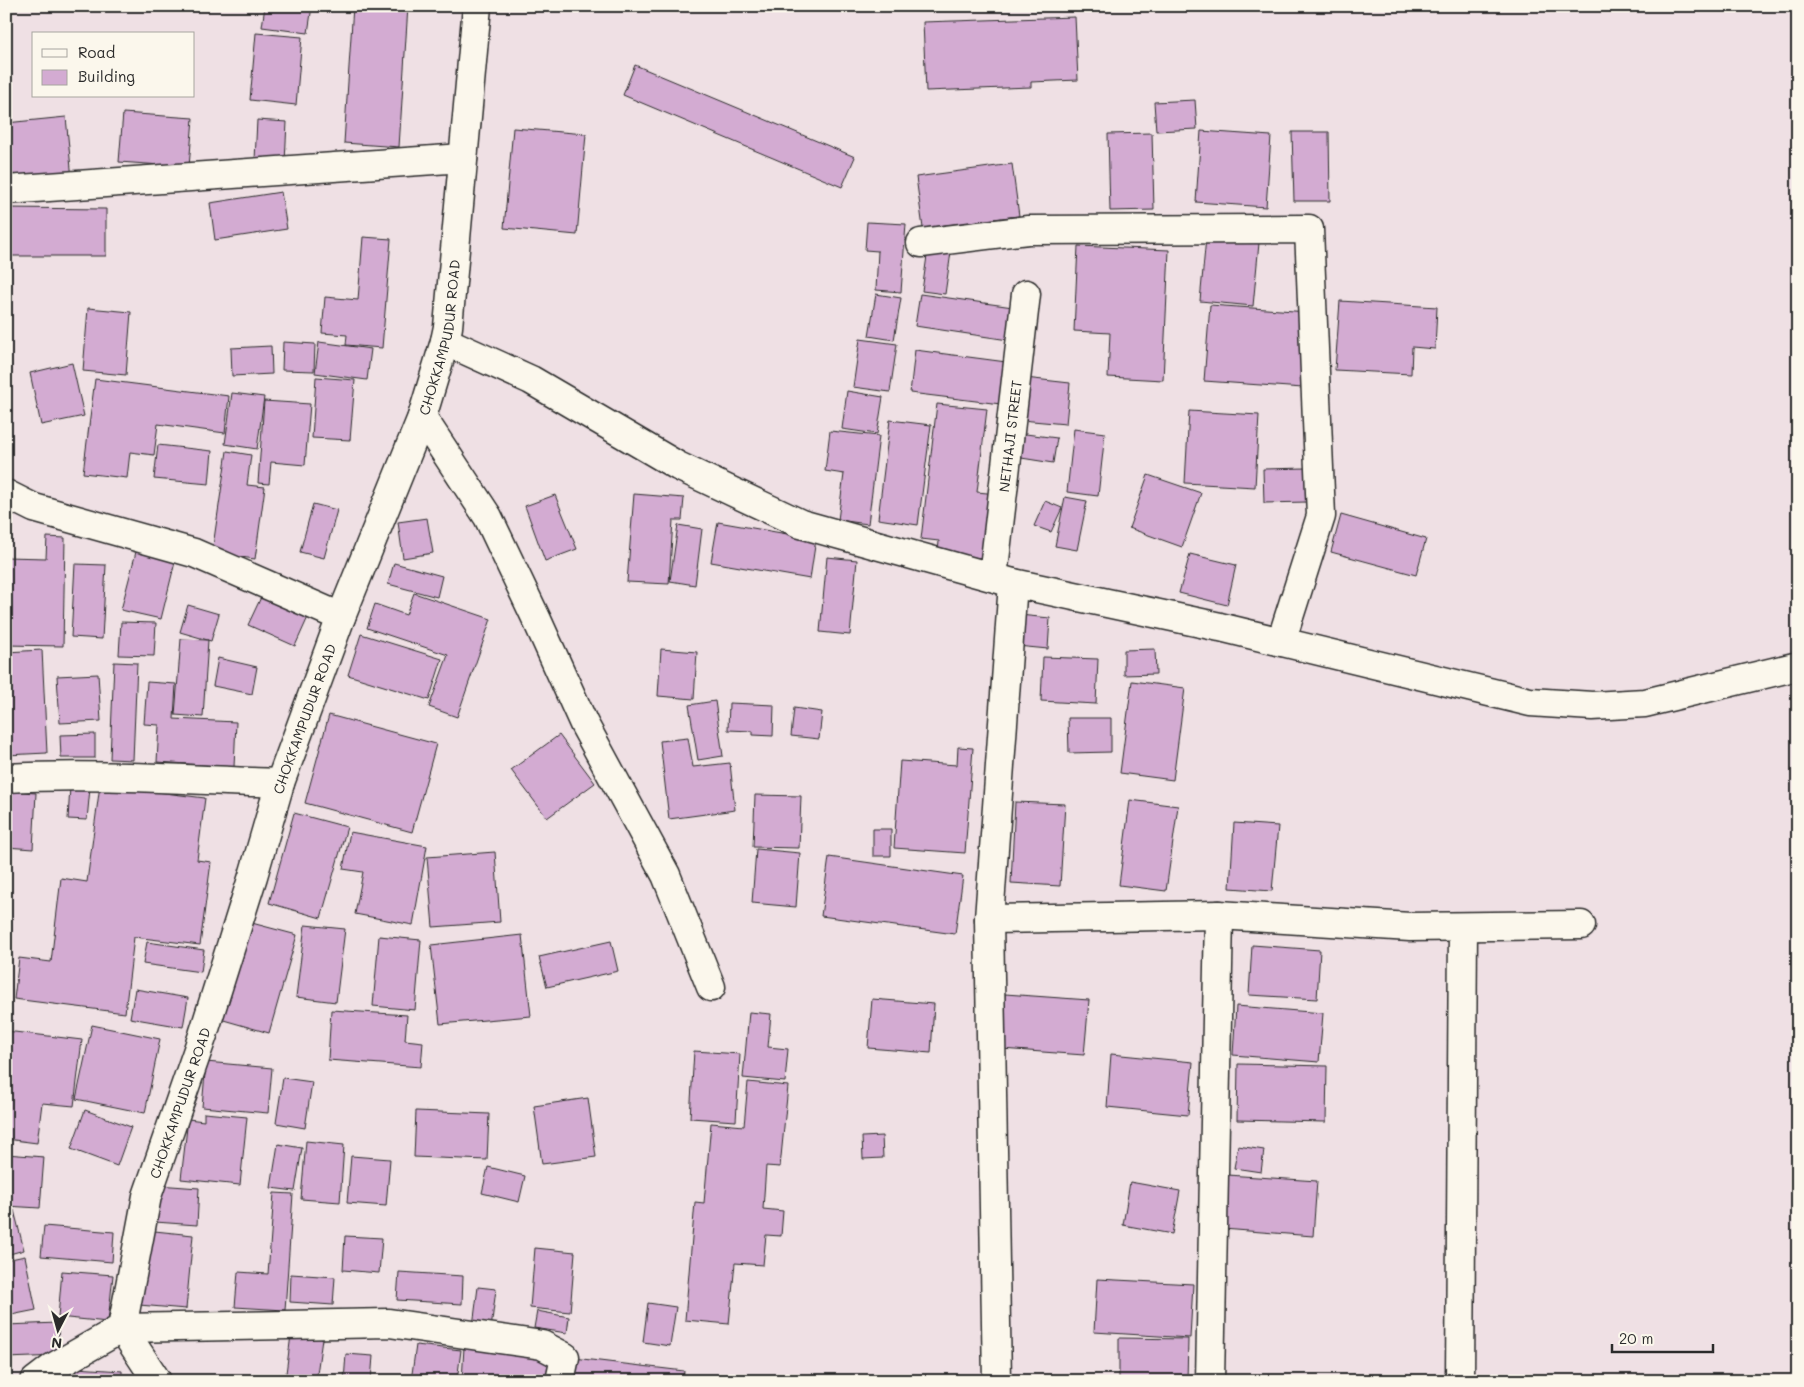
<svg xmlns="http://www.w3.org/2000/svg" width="1804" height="1387" viewBox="0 0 1804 1387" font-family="Mali,sans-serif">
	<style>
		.building { fill: #d3abd2; stroke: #2b2b2b }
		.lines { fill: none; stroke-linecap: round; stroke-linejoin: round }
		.street-casing { stroke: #2b2b2b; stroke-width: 31 }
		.secondary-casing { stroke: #2b2b2b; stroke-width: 31 }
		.street { stroke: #fbf7ec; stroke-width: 28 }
		.secondary { stroke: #fbf7ec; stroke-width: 28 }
		.labels { text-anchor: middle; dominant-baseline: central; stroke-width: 5; stroke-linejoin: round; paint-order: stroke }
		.street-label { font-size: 14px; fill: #2b2b2b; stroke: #fbf7ec }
	</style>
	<rect width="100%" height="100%" fill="#efe0e4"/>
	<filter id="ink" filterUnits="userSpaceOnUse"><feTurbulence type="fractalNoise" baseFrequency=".02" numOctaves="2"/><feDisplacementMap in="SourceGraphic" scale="10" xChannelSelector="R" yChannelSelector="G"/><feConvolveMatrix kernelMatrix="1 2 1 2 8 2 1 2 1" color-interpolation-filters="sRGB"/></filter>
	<g filter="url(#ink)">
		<!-- building -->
		<path class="building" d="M265,6h47l-4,27 -46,-6z
			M353,6h55l-9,141 -55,-4z
			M1075,17l3,63 -47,2v5l-105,4 -3,-69z
			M256,33l46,4 -6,68 -46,-5z
			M635,65l220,92 -13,30 -219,-92z
			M1195,100l2,29 -41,2 -2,-29z
			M123,113l70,5 -4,49 -70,-5z
			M66,117l6,62 -66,6v-62z
			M257,120l30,2 -2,40 -30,-2z
			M513,128l73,6 -9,101 -73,-7z
			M1201,131l70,5 -5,71 -70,-5z
			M1292,132h37l1,69h-36z
			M1152,133l2,77 -44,1 -2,-77z
			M1012,164l7,52 -96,12 -7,-51z
			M281,192l6,37 -72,11 -5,-37z
			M6,208l100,1v47h-100z
			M867,222l39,2 -5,68 -25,-2 2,-39 -13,-1z
			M363,237l28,2 -9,109 -36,-3 1,-10 -25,-2 3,-36 33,3z
			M1206,238l53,5 -6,63 -53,-5z
			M1078,246l91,4 -6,130 -55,-3 2,-44 -36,-2z
			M928,249l23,3 -6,42 -23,-3z
			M876,294l25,4 -7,42 -25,-4z
			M920,294l100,14 -5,33 -100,-15z
			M1340,301l97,6 -2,42 -23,-2 -1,27 -76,-4z
			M1210,305l98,7 -5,76 -99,-7z
			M88,308l43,4 -5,63 -43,-4z
			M860,339l37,5 -7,48 -37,-5z
			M283,342l32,2 -1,27 -32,-1z
			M319,342l52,7 -4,31 -52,-7z
			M271,346l1,28 -40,2 -1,-28z
			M915,350l99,13 -5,42 -99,-12z
			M72,363l12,53 -43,9 -11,-52z
			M316,377l39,3 -5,60 -38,-2z
			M1025,378l45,5 -4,41 -45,-4z
			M95,379l134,17 -4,37 -67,-9 -4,31 -24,-3 -3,26 -44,-5z
			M847,391l36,6 -6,37 -35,-5z
			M232,393l32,4 -7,52 -32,-5z
			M264,401l46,3 -5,61 -34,-3 -2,22 -11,-1z
			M937,404l50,5 -10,83 20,2 -8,65 -51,-6 1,-12 -18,-2z
			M1189,411l70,4 -4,72 -70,-4z
			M890,420l41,5 -13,100 -40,-6z
			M1074,429l31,4 -7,63 -31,-4z
			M830,431l49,5 -11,88 -30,-4 6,-46 -19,-3z
			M1018,433l39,5 -4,25 -38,-6z
			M158,445l54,6 -3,33 -55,-5z
			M227,451l24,4 -4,30 18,2 -10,72 -43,-6z
			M1306,468l1,34 -43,1 -1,-34z
			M1148,475l53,18 -19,54 -53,-19z
			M634,494l50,4 -2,22h-9l-4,64 -42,-2z
			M555,495l22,54 -32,12 -20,-55z
			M1065,497l22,4 -10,49 -22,-4z
			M1045,501l17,7 -11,24 -17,-6z
			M313,504l24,6 -13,48 -24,-6z
			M1341,515l85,24 -10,36 -85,-23z
			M427,518l6,35 -30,5 -5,-36z
			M718,522l98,17 -6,40 -99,-17z
			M678,525l24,4 -7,56 -25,-4z
			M47,537l18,1 -2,108 -57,-1v-88l40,1z
			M137,548l39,10 -15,61 -40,-9z
			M1190,554l46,11 -9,40 -48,-12z
			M827,557l30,3 -7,75 -30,-3z
			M394,563l48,13 -5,21 -49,-13z
			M75,564l31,1 -4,74 -31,-2z
			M263,593l46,22 -14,31 -47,-21z
			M414,593l77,26 -34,98 -28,-10 19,-52 -81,-27 8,-24 31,11z
			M188,605l31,9 -8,27 -31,-9z
			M1019,615l31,3 -2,31 -31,-3z
			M121,622l35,1 -2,33 -35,-1z
			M361,634l81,25 -13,41 -81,-25z
			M181,639l27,1 -5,77 -28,-2z
			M661,649l36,3 -3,47 -36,-3z
			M1155,649l1,25 -32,1v-25z
			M42,650l5,103 -41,2v-103z
			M1043,657l55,2 -2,45 -55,-3z
			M218,658l39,9 -5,27 -39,-8z
			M114,662l23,1 -4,97 -23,-1z
			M98,674l3,47 -41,2 -3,-47z
			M1132,681l53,7 -12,92 -53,-7z
			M147,682l29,2 -2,35 62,3 -2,45 -77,-5 2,-37 -15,-1z
			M715,701l8,55 -25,4 -9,-55z
			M729,703l45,2 -1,31 -20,-1v-4l-25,-1z
			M794,708l28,4 -3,27 -28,-3z
			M329,715l107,29 -24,88 -107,-29z
			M1068,718h43v34l-42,1z
			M95,734v24h-34l-1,-23z
			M559,735l36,48 -48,35 -36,-48z
			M688,738l5,29 37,-4 5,47 -66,9 -9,-78z
			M958,747l15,1 -8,105 -71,-5 6,-87 57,4z
			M100,785l105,13 -8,62 14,2 -11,83 -66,-8 -9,76 -111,-14 5,-41 32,4 10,-84 26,4z
			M70,787l20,1 -3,32 -19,-1z
			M6,791l30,2 -3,56 -27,-2z
			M755,795l46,1 -2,52 -46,-1z
			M1130,800l48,6 -12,85 -47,-6z
			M1015,802l50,2 -5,82 -49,-3z
			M294,813l53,14 -26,91 -52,-15z
			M1234,823l44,3 -6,65 -42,-3z
			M873,829h18v27h-18z
			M350,832l77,14 -14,79 -58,-11 8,-42 -20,-3z
			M756,849l44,4 -4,54 -44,-4z
			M495,852l5,70 -67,5 -6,-70z
			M829,857l134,19 -8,58 -134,-18z
			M248,922l49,13 -28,98 -49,-14z
			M305,925l40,4 -9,73 -40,-5z
			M522,935l9,81 -91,8 -9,-79z
			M379,936l42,4 -6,70 -42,-4z
			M611,941l7,30 -71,16 -8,-30z
			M147,942l57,8 -3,22 -58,-8z
			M1252,945l68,5 -3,49 -68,-4z
			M135,989l53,9 -5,29 -53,-9z
			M1005,994l84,6 -5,55 -83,-6z
			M872,999l62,5 -3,49 -63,-5z
			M1236,1006l87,7 -4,49 -86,-7z
			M331,1010l76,5 -2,25 18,2 -2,25 -93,-7z
			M749,1012l22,2 -3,33 20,2 -3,33 -42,-4z
			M92,1025l68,14 -15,74 -69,-14z
			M6,1031l76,9 -8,66 -32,-3 -5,40 -31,-4z
			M694,1051l46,3 -4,67 -46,-3z
			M1111,1054l82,8 -5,53 -81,-8z
			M206,1062l66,6 -4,45 -66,-6z
			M1238,1064l89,2 -1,56 -89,-2z
			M283,1078l29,4 -7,46 -29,-5z
			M748,1082l40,4 -8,81 -14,-1 -3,43 20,2 -2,25 -15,-1 -3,30 -28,-2 -6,61 -44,-4 10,-118 9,1 7,-80 33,3z
			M588,1098l8,59 -54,7 -8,-58z
			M85,1110l46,17 -14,39 -46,-17z
			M416,1111l73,3 -2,46 -73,-3z
			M204,1113l43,4 -7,68 -59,-6 7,-60 16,2z
			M882,1136l1,22 -20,1 -1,-22z
			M306,1141l38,4 -4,57 -39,-3z
			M278,1144l24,4 -7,43 -24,-3z
			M1238,1146l26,4 -3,22 -27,-4z
			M6,1154l38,3 -4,51 -34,-2z
			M351,1156l39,3 -4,47 -39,-3z
			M488,1167l37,9 -6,26 -37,-9z
			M1227,1175l90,6 -4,55 -90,-7z
			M1130,1182l50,9 -8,43 -49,-9z
			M158,1185l41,3 -2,37 -42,-3z
			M274,1193l19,1 -8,116 -50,-3 3,-35 30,2z
			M14,1210l10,40 -18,5v-43z
			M44,1226l70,6 -2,30 -71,-6z
			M145,1230l48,5 -7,74 -47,-4z
			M345,1236l37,2 -3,35 -36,-3z
			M535,1248l40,4 -5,60 -40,-4z
			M25,1256l11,54 -30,6v-56z
			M62,1271l51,4 -5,47 -50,-5z
			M399,1272l64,4 -1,28 -65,-4z
			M291,1274l44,3 -2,28 -43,-3z
			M1097,1279l96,5 -3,54 -96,-6z
			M478,1287l18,2 -5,40 -18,-3z
			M648,1303l28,4 -6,39 -27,-4z
			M537,1311l32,6 -2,16 -33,-5z
			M58,1323l1,33 -53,2v-33z
			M291,1335l31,4 -6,42h-31z
			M1119,1338l69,1 -1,42h-68z
			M416,1345l45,5 -4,31h-46z
			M464,1347l86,7 -2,27h-86z
			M346,1354l27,2 -2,25h-27z
			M574,1358l110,13 -1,10h-112z
			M76,1368l46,3v10h-46z"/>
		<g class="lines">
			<defs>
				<g id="street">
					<path d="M6,190l457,-32"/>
					<path d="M921,243l107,-13 281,-1 12,287 -40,126"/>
					<path d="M445,341l86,39 147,86 123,58 212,59 207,44 310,75 62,4 53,-3 153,-37"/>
					<path d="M422,417l66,100 49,103 47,104 82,151 45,112"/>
					<path d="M6,494l28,14 160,45 147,64"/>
					<path id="s1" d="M993,577l33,-283"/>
					<path d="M6,778c91,-5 183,2 274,5"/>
					<path d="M989,919l230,-4 191,12 171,-2"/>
					<path d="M122,1328l267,-5 153,22 23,12 -5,24"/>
					<path d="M122,1328l35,53"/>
					<path d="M997,1381l-8,-462 24,-336"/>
					<path d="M1210,1381l9,-466"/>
					<path d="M1460,1381l3,-454"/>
				</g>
				<g id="secondary">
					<path id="s2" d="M35,1381l17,-13 70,-40 25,-132 56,-161 50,-159 27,-93 61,-166 81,-200 23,-76 3,-14 29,-321"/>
				</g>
			</defs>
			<!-- street casing -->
			<use href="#street" class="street-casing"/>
			<!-- secondary casing -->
			<use href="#secondary" class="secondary-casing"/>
			<!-- street -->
			<use href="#street" class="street"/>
			<!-- secondary -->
			<use href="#secondary" class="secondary"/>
		</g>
	</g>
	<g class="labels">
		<!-- street labels -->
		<g class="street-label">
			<text stroke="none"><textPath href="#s2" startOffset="1145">CHOKKAMPUDUR ROAD</textPath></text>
			<text stroke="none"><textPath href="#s1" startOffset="142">NETHAJI STREET</textPath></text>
			<text stroke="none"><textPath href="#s2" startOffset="739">CHOKKAMPUDUR ROAD</textPath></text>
			<text stroke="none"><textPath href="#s2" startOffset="335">CHOKKAMPUDUR ROAD</textPath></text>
		</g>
	</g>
	<!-- margin -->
	<rect width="1804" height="1387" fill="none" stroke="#fbf7ec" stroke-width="25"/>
	<rect x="12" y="12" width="1779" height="1362" fill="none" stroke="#2b2b2b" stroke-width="2" filter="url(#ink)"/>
	<!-- legend -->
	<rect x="32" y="32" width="162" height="65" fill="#fbf7ec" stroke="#a8a59f"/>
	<rect x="42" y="49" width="25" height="8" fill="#fbf7ec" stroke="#a8a59f"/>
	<text x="78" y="58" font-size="15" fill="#2b2b2b">Road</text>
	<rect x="42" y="70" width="25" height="15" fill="#d3abd2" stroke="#a8a59f"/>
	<text x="78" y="82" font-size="15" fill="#2b2b2b">Building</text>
	<!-- north arrow -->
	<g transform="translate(58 1330) rotate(186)" stroke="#fbf7ec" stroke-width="4" paint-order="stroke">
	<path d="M0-4L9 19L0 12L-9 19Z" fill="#2b2b2b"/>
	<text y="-8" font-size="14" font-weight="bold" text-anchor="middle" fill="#2b2b2b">N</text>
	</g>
	<!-- scale -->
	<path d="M1612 1344v8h101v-8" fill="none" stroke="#2b2b2b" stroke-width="2.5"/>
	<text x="1619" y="1344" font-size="15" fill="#2b2b2b" stroke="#fbf7ec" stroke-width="4" paint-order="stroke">20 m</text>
</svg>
